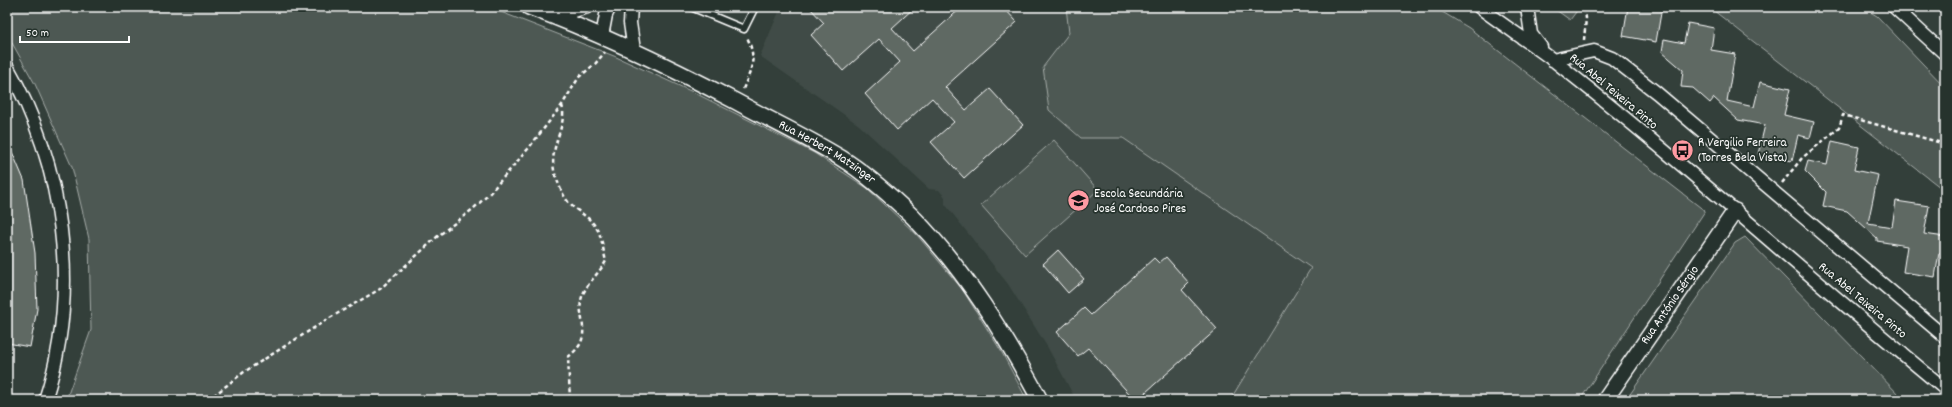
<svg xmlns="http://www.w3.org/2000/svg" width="1952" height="407" viewBox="0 0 1952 407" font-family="Dekko,sans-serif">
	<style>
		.built { fill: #404c47 }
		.green { fill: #4d5853; stroke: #a6aca9 }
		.building { fill: #5f6964; stroke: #fff }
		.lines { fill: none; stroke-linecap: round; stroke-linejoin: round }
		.service-casing { stroke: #fff; stroke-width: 9 }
		.minor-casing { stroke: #fff; stroke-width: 15 }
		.tertiary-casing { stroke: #fff; stroke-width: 18 }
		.path { stroke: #fff; stroke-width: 2.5; stroke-dasharray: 4 3; stroke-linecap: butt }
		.service { stroke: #26332d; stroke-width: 6 }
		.minor { stroke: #26332d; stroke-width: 12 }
		.tertiary { stroke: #26332d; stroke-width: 15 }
		.labels { text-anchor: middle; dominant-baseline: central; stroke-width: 3.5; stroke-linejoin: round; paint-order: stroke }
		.street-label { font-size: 13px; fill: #fff; stroke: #26332d }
		.poi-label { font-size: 13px; fill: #fff; stroke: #26332d; text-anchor: start }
	</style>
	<rect width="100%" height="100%" fill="#333f3a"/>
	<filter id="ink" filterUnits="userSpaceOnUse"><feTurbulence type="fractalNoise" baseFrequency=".025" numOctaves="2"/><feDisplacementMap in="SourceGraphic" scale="8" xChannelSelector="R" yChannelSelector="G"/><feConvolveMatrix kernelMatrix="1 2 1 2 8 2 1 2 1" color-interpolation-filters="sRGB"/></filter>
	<g filter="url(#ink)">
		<!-- built -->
		<path class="built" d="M781,7h285l4,26 -27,34 38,71h42l188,130 -81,132h-154l-28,-52 -40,-64 -63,-80v-7l-6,-7 -10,-1 -70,-64 -99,-69z"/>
		<!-- green -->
		<path class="green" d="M7,7h481l126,49 83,38 117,59 53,35 50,47 45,54 39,62 26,49h-961l25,-70 -2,-91 -17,-72 -37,-83 -28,-50z
			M1066,7h368l35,21 236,183 -125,189h-350l81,-132 -188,-130h-42l-32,-28 -6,-43 26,-34z
			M1552,7h25l2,1 -9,12z
			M1709,7h153l15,9 68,71v104z
			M1054,140l44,50 -73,65 -44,-50z
			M1745,237l159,163h-278l109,-157z"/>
		<!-- building -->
		<path class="building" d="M809,7h106l-23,21 21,23 49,-44h41l14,15 -72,65 21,23 24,-21 33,36 -59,53 -33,-36 23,-20 -22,-24 -35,32 -32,-36 35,-32 -21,-23 -36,32 -32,-36 13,-12z
			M1628,7h34l-6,35 -33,-6z
			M1688,23l26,5 -3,22 24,4 -8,47 27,6 6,-25 30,7 -6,26 30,7 -4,16 -12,-3 -6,26 -34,-7 7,-29 -27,-5 -24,-22 -4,5 -17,-15 -12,-1 2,-17 -21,-18 2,-13 20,4z
			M7,140l17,40 11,73 2,56 -7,38 -23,-4z
			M1832,141l27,6 -5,23 24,5 -10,48 24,4 4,-26 33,5 -5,28 21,3v17l-6,-1 -4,24 -32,-5 4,-26 -30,-5v-3l-30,-27 -24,-5 3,-14 -21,-21 3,-10 19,4z
			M1058,250l26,29 -16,14 -25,-29z
			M1166,257l23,26 -7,7 35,39 -80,71h-2l-47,-52 -10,8 -21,-24 27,-24 7,7 63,-57 5,5z"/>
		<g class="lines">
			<defs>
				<path id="service" d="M691,7l53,22 11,-22"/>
				<path id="minor" d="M631,7l-1,16 4,27
					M1479,7c24,18 50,35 74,53 134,105 260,221 392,329
					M1527,7l4,27 10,13
					M1894,7l51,47
					M546,14l28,-3 13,-4
					M602,36l4,-21 4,-8
					M1552,60l42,-9 18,7 45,35 288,244
					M7,66c57,99 74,225 38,334"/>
				<g id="tertiary">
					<path id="s1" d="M529,7c71,26 139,59 206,94 35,19 72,36 106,57 26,16 50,38 72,59 52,53 92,118 127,183"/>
					<path id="s2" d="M1605,400l130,-189"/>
				</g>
			</defs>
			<!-- service casing -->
			<use href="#service" class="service-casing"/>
			<!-- minor casing -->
			<use href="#minor" class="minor-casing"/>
			<!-- tertiary casing -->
			<use href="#tertiary" class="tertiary-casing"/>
			<!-- path -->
			<path class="path" d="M1584,40l2,-22 -2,-11
				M743,89c9,-21 14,-30 4,-52
				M562,105c6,22 -15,43 -7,69 4,11 8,24 17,32 8,7 17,11 23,20 7,8 8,25 11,35 -6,11 -17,20 -23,33 -8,18 7,35 -4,52 -3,4 -7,8 -11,11l2,43
				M1782,183l20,-25 37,-30 4,-13 102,29
				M208,400l36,-28 84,-53 52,-30 58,-53 35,-27 16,-15 39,-45 34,-44 17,-28 16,-13 10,-12"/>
			<!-- service -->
			<use href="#service" class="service"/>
			<!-- minor -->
			<use href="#minor" class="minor"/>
			<!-- tertiary -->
			<use href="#tertiary" class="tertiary"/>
		</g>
	</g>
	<!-- icons -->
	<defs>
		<symbol id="bus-disc" viewBox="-11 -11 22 22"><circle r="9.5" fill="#ff9aa2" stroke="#26332d"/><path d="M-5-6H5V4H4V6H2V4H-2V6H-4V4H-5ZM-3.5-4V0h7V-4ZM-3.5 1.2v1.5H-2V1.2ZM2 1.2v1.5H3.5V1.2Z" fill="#111"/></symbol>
		<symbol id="school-disc" viewBox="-11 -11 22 22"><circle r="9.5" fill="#ff9aa2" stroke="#26332d"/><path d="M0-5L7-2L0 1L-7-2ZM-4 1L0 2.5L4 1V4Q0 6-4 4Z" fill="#111"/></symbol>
	</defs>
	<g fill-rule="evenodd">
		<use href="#bus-disc" x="1670" y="138" width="25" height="25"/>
		<use href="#school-disc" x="1066" y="188" width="25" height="25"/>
	</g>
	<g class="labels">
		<!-- street labels -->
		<g class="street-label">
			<text transform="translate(1613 92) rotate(40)">Rua Abel Teixeira Pinto</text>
			<text stroke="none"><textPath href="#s1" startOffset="332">Rua Herbert Matzinger</textPath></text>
			<text transform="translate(1862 301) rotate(40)">Rua Abel Teixeira Pinto</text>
			<text stroke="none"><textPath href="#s2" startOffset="115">Rua António Sérgio</textPath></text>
		</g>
		<!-- poi labels -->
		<g class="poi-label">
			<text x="1698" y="143">R Vergilio Ferreira<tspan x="1698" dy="15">(Torres Bela Vista)</tspan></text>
			<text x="1094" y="194">Escola Secundária<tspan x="1094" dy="15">José Cardoso Pires</tspan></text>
		</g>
	</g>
	<!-- margin -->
	<rect width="1952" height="407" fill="none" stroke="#26332d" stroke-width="24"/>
	<rect x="12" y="12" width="1928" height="383" fill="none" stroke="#fff" stroke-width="1.5" filter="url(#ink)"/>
	<!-- scale -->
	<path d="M20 36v6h109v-6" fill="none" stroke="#ffffff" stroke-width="2"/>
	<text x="26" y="36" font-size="12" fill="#ffffff" stroke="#26332d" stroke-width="3" paint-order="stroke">50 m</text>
</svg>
